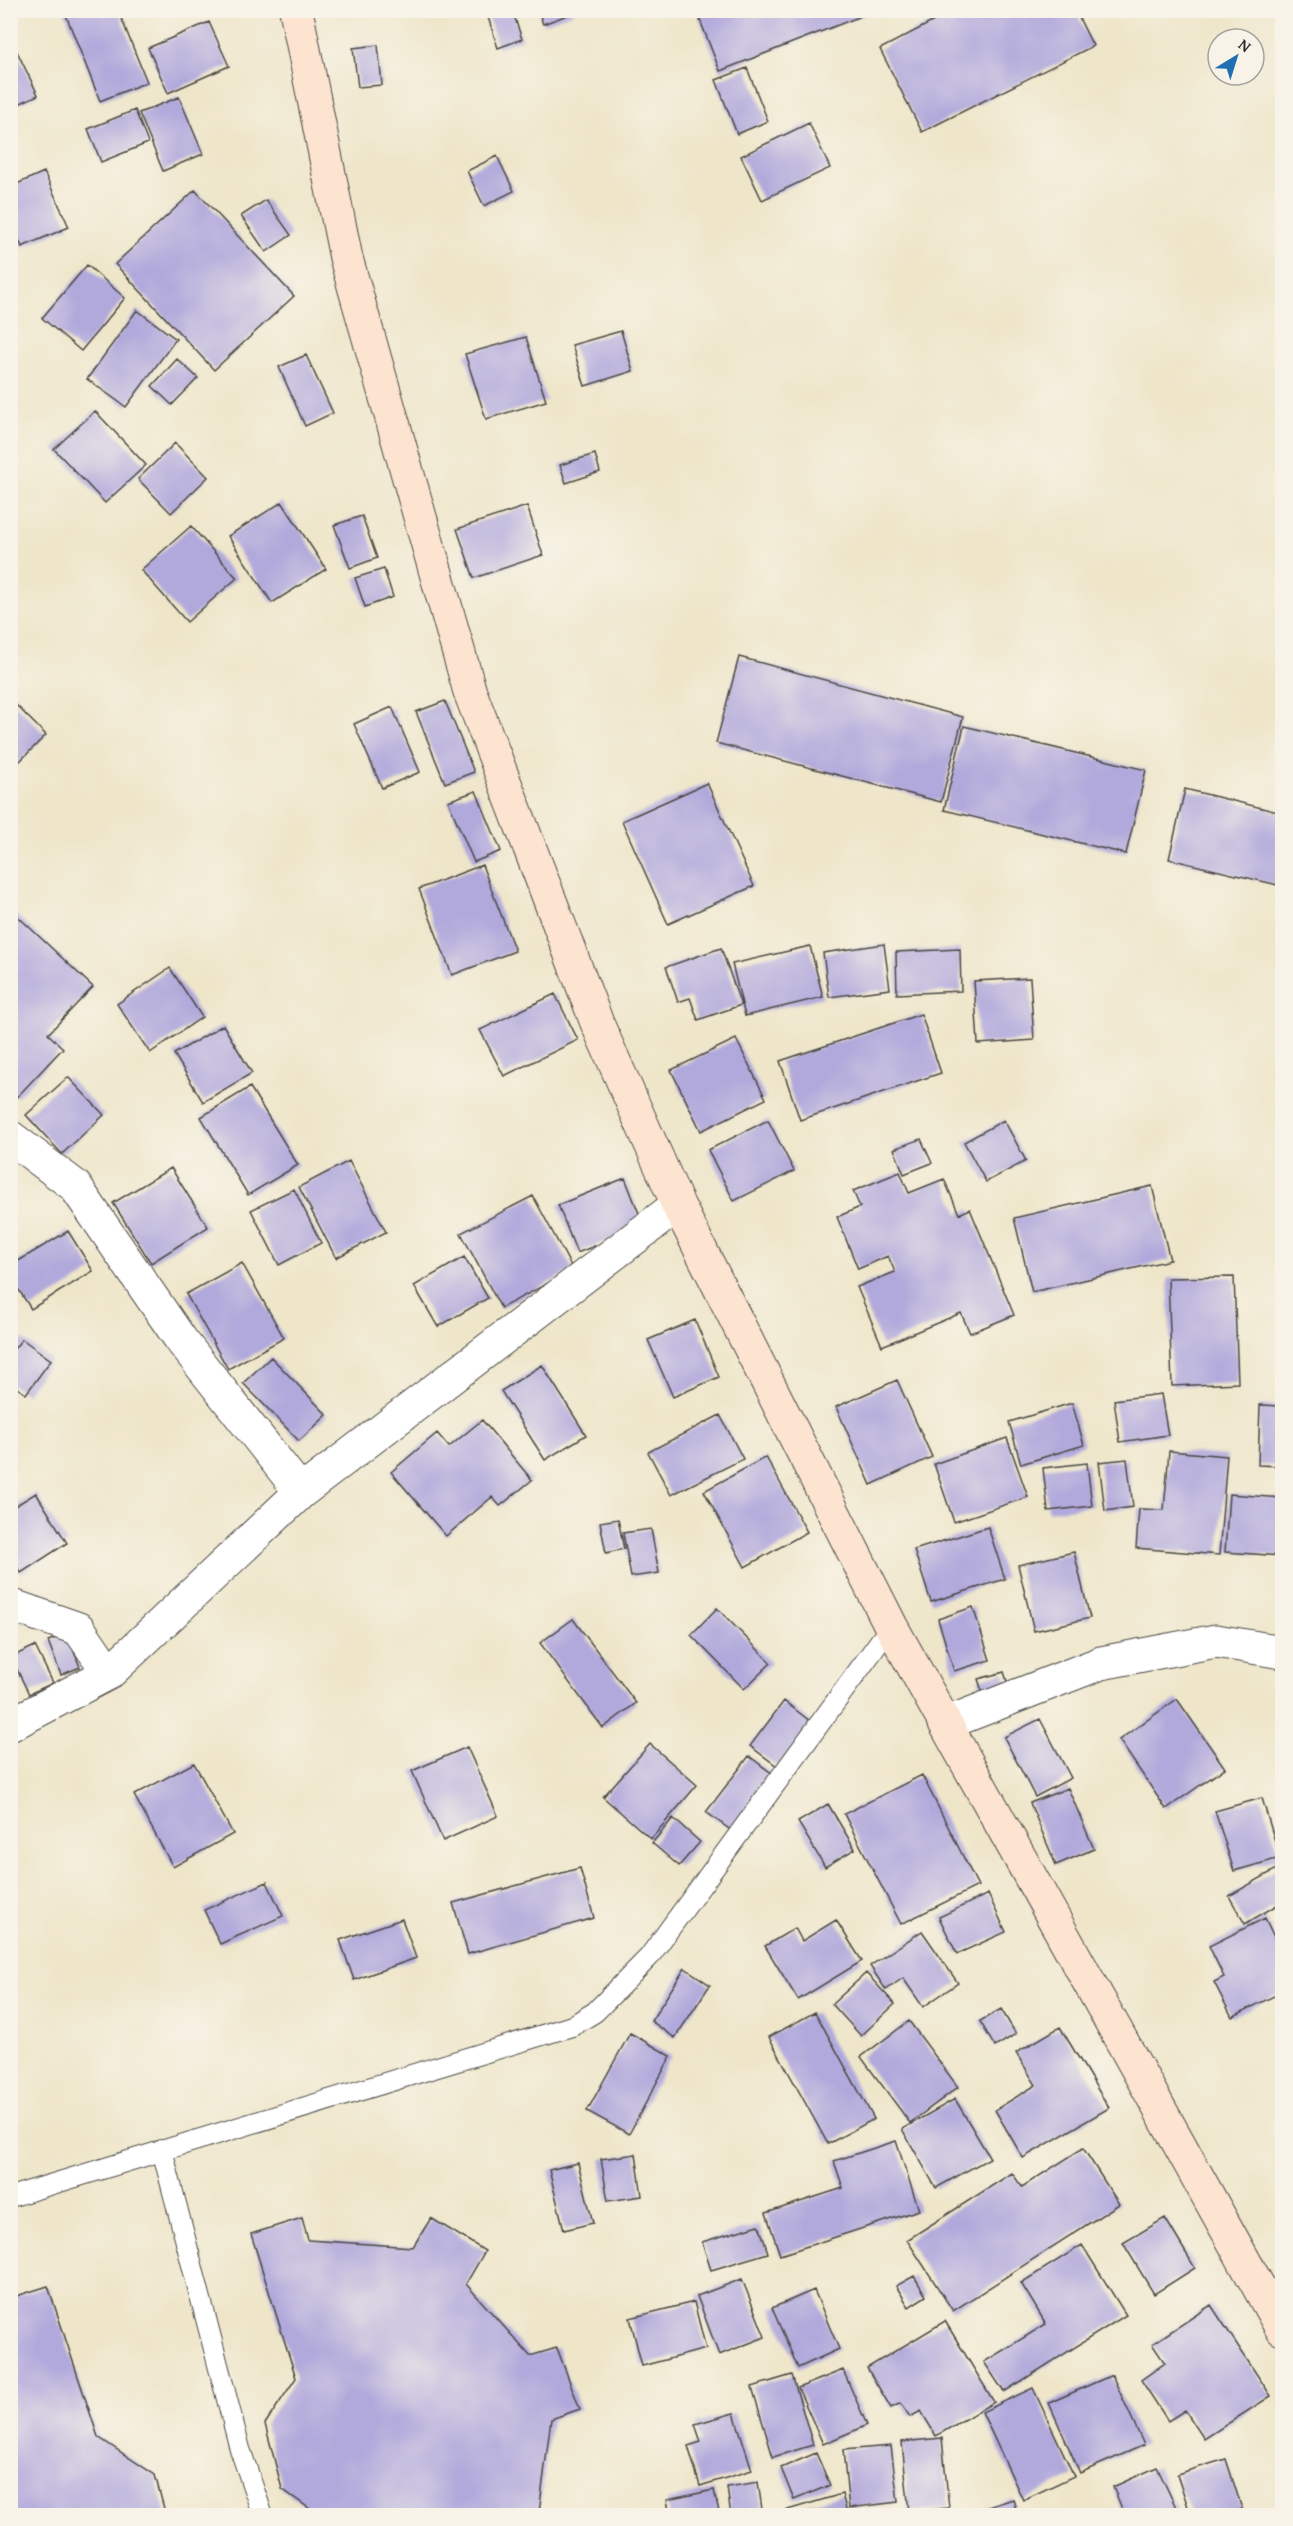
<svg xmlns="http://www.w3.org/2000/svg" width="1293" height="2526" viewBox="0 0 1293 2526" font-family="'Gentium Book Plus',serif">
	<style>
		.building { fill: #b1a9db }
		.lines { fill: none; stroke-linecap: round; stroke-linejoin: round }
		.lane-casing { stroke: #484743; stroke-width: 22 }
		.street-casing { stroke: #484743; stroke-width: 35 }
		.secondary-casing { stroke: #484743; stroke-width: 35 }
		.lane { stroke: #fff; stroke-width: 20 }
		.street { stroke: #fff; stroke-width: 33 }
		.secondary { stroke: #fde4d1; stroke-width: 33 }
	</style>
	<rect width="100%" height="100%" fill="#f7f3e8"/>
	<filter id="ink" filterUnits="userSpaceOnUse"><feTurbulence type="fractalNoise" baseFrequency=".0167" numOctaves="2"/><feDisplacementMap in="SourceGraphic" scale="12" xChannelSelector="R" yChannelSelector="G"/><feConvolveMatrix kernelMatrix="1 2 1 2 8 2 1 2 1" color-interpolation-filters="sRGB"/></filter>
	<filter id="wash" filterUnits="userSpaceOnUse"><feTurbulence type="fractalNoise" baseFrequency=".008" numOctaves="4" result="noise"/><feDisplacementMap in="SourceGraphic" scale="24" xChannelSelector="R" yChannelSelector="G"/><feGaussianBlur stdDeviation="1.35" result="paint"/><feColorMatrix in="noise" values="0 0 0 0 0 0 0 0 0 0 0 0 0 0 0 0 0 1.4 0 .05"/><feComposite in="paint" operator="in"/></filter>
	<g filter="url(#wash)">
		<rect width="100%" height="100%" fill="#efe6ca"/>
		<g id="blocks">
			<!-- building -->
			<path class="building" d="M64,10h54l29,72 -47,19z
				M512,10l10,29 -24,9 -12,-37z
				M538,10h34l1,3 -30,11z
				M696,10h178v1l-154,60z
				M955,10h120l18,36 -171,86 -42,-83z
				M209,22l20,44 -61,27 -20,-45z
				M10,37l28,58 -28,13z
				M378,45l4,40 -24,2 -5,-39z
				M747,68l21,53 -31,13 -21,-54z
				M179,97l24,57 -40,17 -24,-58z
				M135,110l13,33 -47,19 -13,-33z
				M809,123l21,45 -68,32 -21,-44z
				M497,156l17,35 -30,15 -17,-35z
				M44,172l25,55 -47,20 -12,-26v-34z
				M195,190l99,106 -80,74 -99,-106z
				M266,200l25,35 -25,17 -25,-36z
				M87,265l38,33 -44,53 -39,-33z
				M137,310l39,29 -50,68 -39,-28z
				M621,331l12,40 -48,15 -13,-41z
				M526,337l20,64 -60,18 -21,-65z
				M306,355l27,58 -28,13 -26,-59z
				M177,359l21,19 -26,27 -20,-19z
				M95,411l51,54 -41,38 -51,-54z
				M175,443l33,34 -37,36 -33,-34z
				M595,454l5,18 -34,11 -6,-18z
				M282,502l44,67 -54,34 -44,-67z
				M527,506l16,49 -69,23 -17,-49z
				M362,516l15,42 -27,10 -16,-43z
				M191,526l46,52 -50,44 -46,-52z
				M384,569l9,28 -28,10 -10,-29z
				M739,657l224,60 -22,85 -225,-59z
				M10,699l36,36 -36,36z
				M445,701l29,71 -29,11 -29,-71z
				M392,707l28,65 -38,16 -28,-64z
				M964,726l182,44 -20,84 -182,-44z
				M707,783l47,103 -86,38 -46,-103z
				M1185,789l97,24v73l-113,-27z
				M476,791l25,60 -27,11 -26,-61z
				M482,865l33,86 -63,24 -33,-86z
				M10,909l83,78 -45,47 15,14 -46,49 -7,-7z
				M884,944l6,45 -61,8 -6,-44z
				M810,946l13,51 -78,19 -13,-52z
				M721,948l20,57 -43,15 -8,-22 -12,4 -12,-35z
				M960,949l1,42 -64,3 -1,-42z
				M170,968l32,49 -52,36 -33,-49z
				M1030,978l4,62 -56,4 -4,-63z
				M555,994l23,46 -74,36 -24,-46z
				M921,1014l20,59 -141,47 -20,-59z
				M223,1025l29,48 -49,29 -29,-48z
				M736,1039l30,60 -65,32 -30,-61z
				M68,1077l36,38 -42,39 -36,-39z
				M250,1087l48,78 -50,30 -47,-78z
				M768,1120l26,51 -60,30 -26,-51z
				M1004,1120l22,41 -40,21 -22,-40z
				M921,1139l11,24 -28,11 -10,-25z
				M349,1161l37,71 -50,26 -37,-71z
				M171,1168l37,59 -57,36 -38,-60z
				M900,1172l9,21 35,-14 15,35 11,-5 44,106 -44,18 -9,-20 -79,33 -25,-59 38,-15 -7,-16 -30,13 -21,-52 23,-10 -7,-16z
				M625,1178l19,48 -67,27 -19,-48z
				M1152,1186l18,74 -138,32 -18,-74z
				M294,1189l27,54 -42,22 -28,-55z
				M533,1196l40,74 -72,38 -40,-75z
				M68,1231l25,40 -62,38 -21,-33v-10z
				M464,1257l24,41 -50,29 -24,-41z
				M242,1263l42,75 -56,31 -42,-75z
				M1234,1277l4,106 -66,3 -4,-108z
				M695,1320l24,57 -46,20 -25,-57z
				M22,1339l29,21 -25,34 -16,-11v-29z
				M271,1357l56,58 -28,26 -56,-58z
				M542,1365l44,70 -41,25 -44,-69z
				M897,1380l35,77 -61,28 -35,-78z
				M1161,1394l7,41 -48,7 -6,-42z
				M1072,1403l12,42 -63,19 -12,-42z
				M1260,1405l22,1v60l-24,-1z
				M720,1415l23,44 -72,36 -23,-43z
				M482,1420l50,60 -32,26 -8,-9 -46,39 -55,-64 46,-39 12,14z
				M1007,1438l21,59 -74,25 -20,-58z
				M1169,1451l58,5 -8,99 -83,-7 3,-39 25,1z
				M766,1457l41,75 -62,35 -41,-76z
				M1127,1459l6,48 -28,4 -6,-49z
				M1087,1463l5,43 -44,5 -5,-43z
				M36,1493l31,50 -46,30 -11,-15v-49z
				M1229,1494l53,4v58l-57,-4z
				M618,1519l6,30 -18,4 -6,-31z
				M988,1527l17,52 -74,23 -17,-52z
				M651,1529l8,44 -28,4 -8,-44z
				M1074,1552l16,66 -56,13 -16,-66z
				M973,1607l17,53 -36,11 -16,-52z
				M717,1608l54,55 -27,26 -53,-54z
				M573,1619l63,84 -33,25 -63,-85z
				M67,1634l13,33 -19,8 -13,-34z
				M35,1646l18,37 -24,11 -18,-37z
				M1004,1672l6,18 -26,7 -6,-18z
				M1177,1699l48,69 -59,41 -47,-69z
				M784,1701l31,24 -34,44 -31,-23z
				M1040,1719l31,59 -36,19 -31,-60z
				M650,1744l47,41 -46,54 -48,-42z
				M467,1747l31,69 -55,25 -31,-70z
				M749,1756l25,19 -42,56 -26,-19z
				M194,1763l39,71 -60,33 -39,-72z
				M922,1775l56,111 -77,38 -57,-110z
				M1068,1788l26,61 -38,16 -26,-62z
				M1262,1798l18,60 -46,13 -19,-60z
				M828,1804l27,45 -30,18 -27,-45z
				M673,1818l27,24 -21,24 -27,-23z
				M1282,1866v36l-37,22 -16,-28z
				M580,1868l14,50 -126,36 -15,-51z
				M267,1882l16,34 -63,28 -16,-34z
				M988,1894l18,38 -49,22 -18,-37z
				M1265,1918l17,36v38l-50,25 -18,-35 10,-5 -15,-31z
				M402,1919l14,39 -62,22 -14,-40z
				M836,1920l26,41 -64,39 -33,-54 30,-18 7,13z
				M922,1931l36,52 -35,24 -20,-29 -17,12 -16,-24z
				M685,1968l25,17 -35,53 -24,-17z
				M866,1973l29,31 -34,32 -29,-32z
				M1001,2009l15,25 -21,13 -15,-26z
				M815,2012l59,107 -46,25 -59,-107z
				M909,2021l49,66 -48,36 -49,-66z
				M1060,2027l49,81 -86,50 -28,-48 41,-25 -20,-32z
				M630,2033l41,23 -42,78 -42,-23z
				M955,2099l35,59 -54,30 -34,-59z
				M896,2141l23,69 -139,45 -14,-42 77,-25 -9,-27z
				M1083,2148l36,56 -166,107 -46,-71 105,-67 10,14z
				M636,2154l6,42 -34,5 -7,-42z
				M578,2163l15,60 -29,7 -15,-60z
				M302,2218l6,22 105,7 18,-29 54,33 -19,33 64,72 27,-8 23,61 -29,10 -12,94 5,3h-224l-38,-27 -17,-65 31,-46 -45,-144z
				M1165,2218l30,50 -41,26 -31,-51z
				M759,2225l9,28 -57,17 -9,-28z
				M1082,2245l44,70 -122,77 -20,-30 62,-38 -25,-41z
				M914,2276l12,20 -17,11 -13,-21z
				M742,2279l23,58 -46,18 -22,-59z
				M48,2286l50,151 57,38 11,41h-156v-218z
				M814,2290l25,59 -41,19 -26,-60z
				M694,2302l12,47 -64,17 -12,-48z
				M1211,2305l60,91 -67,43 -19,-29 -17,11 -27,-41 24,-17 -13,-19z
				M945,2321l49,81 -58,34 -15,-25 -11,6 -9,-14 -10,5 -24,-40z
				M843,2370l24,55 -44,19 -25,-56z
				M792,2375l21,70 -40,12 -21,-70z
				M1112,2375l32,70 -64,28 -31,-70z
				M1033,2388l41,88 -51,24 -41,-88z
				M734,2413l18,57 -52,16 -12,-40 13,-4 -6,-18z
				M942,2438l7,70 -40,4 -7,-70z
				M891,2446l7,56 -49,6 -6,-58z
				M816,2453l14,32 -36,15 -13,-32z
				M1226,2459l16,50 -19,7h-32l-14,-42z
				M1157,2467l23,49h-55l-12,-29z
				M758,2482l5,34h-32l-4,-29z
				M714,2490l6,26h-50l-3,-16z
				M842,2494l6,22h-63l-1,-5z
				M1013,2499l5,17h-34l-2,-7z"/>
		</g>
	</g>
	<g filter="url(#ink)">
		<use href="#blocks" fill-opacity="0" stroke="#484743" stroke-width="1.5"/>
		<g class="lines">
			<defs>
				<path id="lane" d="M162,2150l78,299 23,67
					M10,2197l562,-171 23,-14 54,-55 242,-331"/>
				<path id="street" d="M10,1137l65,49 106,154 120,152
					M10,1605l69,24 30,44
					M947,1723l154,-60 115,-22 66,11
					M10,1725l99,-52 192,-181 377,-287"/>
				<path id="secondary" d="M296,10l50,248 124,434 127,331 81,182 213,421 391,703"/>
			</defs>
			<!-- lane casing -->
			<use href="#lane" class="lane-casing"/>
			<!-- street casing -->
			<use href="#street" class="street-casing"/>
			<!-- secondary casing -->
			<use href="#secondary" class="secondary-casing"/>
			<!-- lane -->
			<use href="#lane" class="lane"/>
			<!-- street -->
			<use href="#street" class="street"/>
			<!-- secondary -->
			<use href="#secondary" class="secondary"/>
		</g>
	</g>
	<!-- margin -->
	<rect width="1293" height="2526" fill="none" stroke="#f7f3e8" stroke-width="36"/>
	<!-- north arrow -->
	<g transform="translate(1236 57) rotate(38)"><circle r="28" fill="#f7f3e8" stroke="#a5a39c" stroke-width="1.5"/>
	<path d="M0-4.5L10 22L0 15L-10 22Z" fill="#1f6fb2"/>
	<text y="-9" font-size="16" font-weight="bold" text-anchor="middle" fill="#2b2b2b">N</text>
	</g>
</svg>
